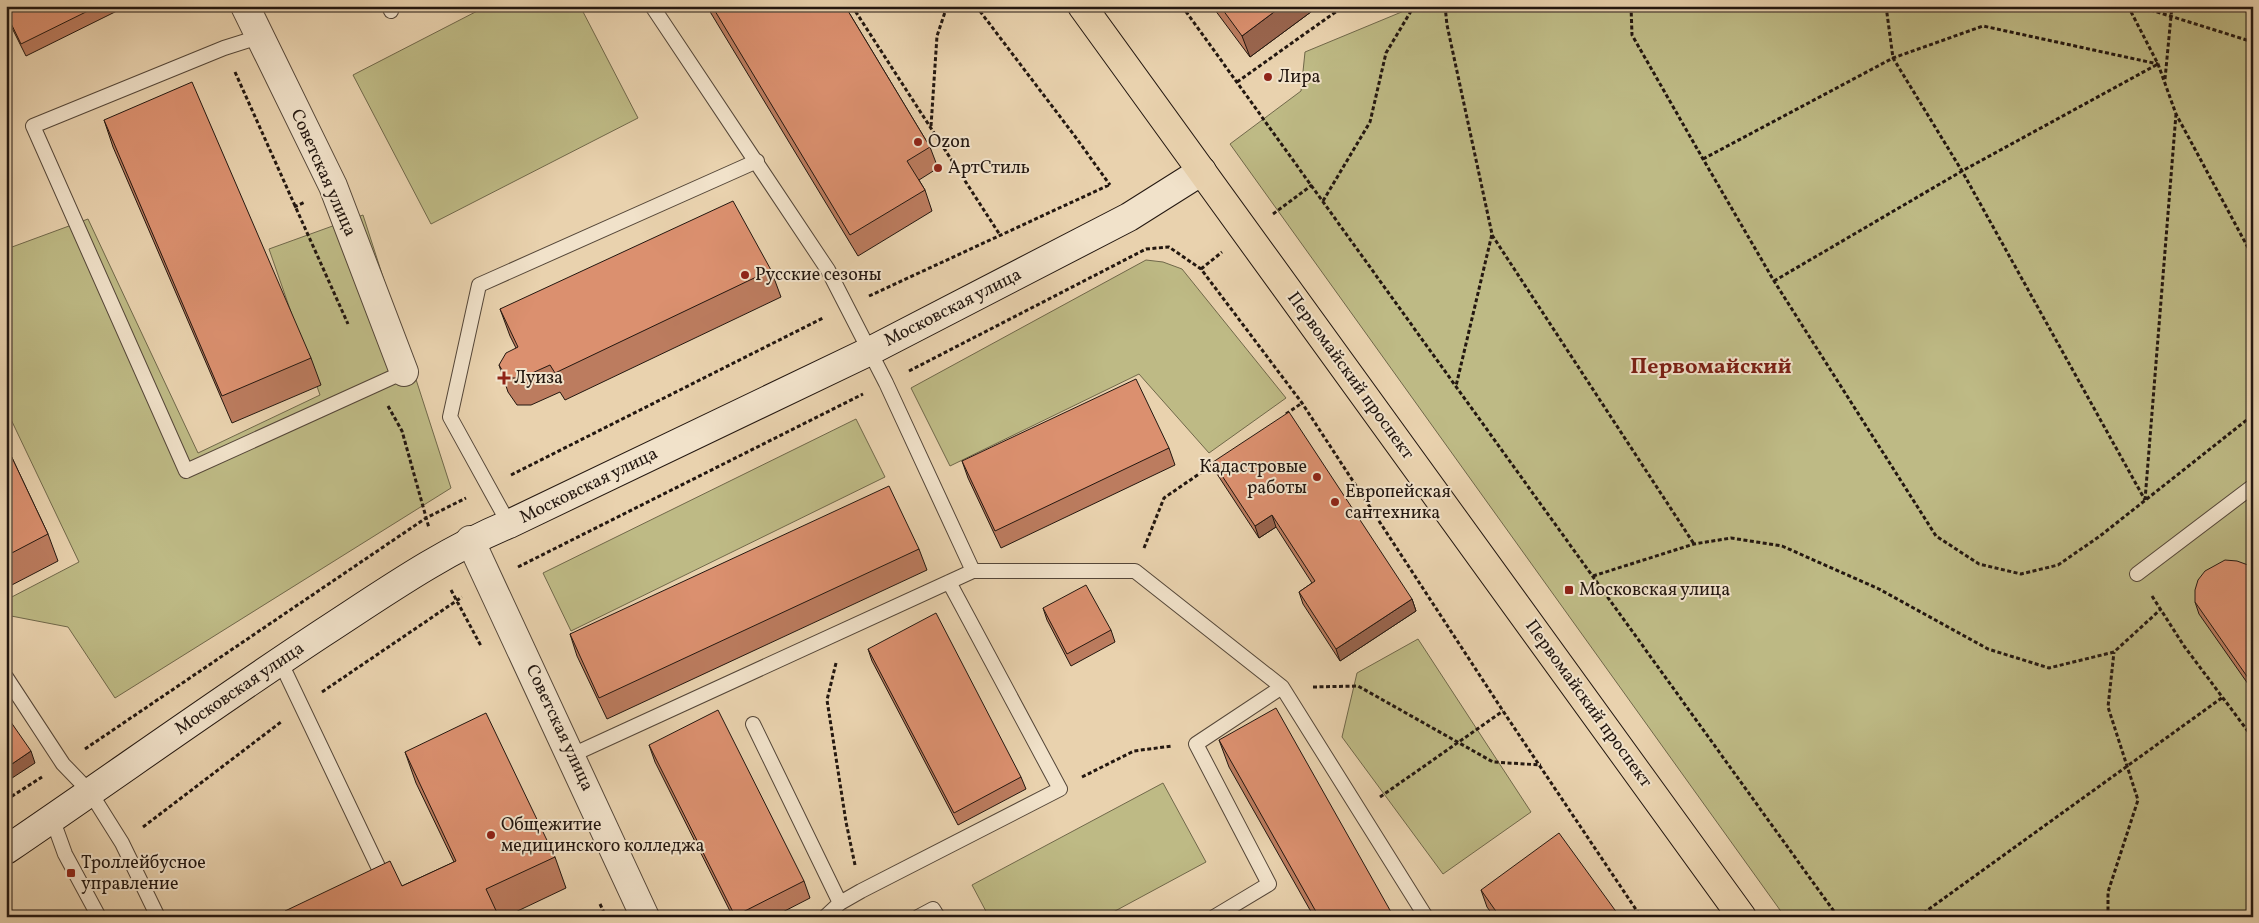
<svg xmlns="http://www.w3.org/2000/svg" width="2259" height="923" viewBox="0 0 2259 923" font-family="Vollkorn,serif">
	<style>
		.green { fill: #beba85; stroke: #70684a }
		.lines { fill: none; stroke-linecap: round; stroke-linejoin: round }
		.lane-casing { stroke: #544638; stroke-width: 16 }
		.street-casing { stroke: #544638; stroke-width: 30 }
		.secondary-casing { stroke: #231710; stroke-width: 30 }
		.primary-casing { stroke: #231710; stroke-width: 30 }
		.path { stroke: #231710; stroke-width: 3; stroke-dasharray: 4 2.5; stroke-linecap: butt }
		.lane { stroke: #f1e2ca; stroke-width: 14 }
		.street { stroke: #f1e2ca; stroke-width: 28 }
		.secondary { stroke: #f1e2ca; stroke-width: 28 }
		.primary { stroke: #e9d2ae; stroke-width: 28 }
		.wall { fill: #bc7c5f; stroke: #231710 }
		.shaded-wall { fill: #99654e; stroke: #231710 }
		.building { fill: #db906f; stroke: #231710 }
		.poi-dot { fill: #8f2418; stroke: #f1e2ca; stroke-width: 2 }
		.labels { text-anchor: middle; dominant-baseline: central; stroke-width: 4; stroke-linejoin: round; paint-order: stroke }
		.poi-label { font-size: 18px; fill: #231710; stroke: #f1e2ca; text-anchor: start }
		.street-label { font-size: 18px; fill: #231710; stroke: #f1e2ca }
		.district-label { font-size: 22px; font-weight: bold; fill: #7a1f14; stroke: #f1e2ca }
	</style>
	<rect width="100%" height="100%" fill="#e9d2ae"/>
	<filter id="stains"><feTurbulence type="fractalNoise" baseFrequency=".004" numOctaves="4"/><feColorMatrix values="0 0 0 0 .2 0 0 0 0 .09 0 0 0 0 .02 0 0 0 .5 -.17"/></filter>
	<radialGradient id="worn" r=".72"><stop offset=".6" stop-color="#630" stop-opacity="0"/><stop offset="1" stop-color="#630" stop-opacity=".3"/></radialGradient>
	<!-- green -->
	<path class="green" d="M487,6h93l58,112 -207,106 -78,-149z
		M1416,6h837v911h-468l-555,-773 71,-53 4,-39z
		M363,215l88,273 -336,210 -47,-71 -62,-12v-15l73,-38 -73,-153v-173l6,11 76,-28 110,234 122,-58 -51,-146z
		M1146,260l17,2 19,7 104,129 -77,55 -70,-79 -189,92 -39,-78z
		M856,419l29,58 -314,154 -28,-58z
		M1418,639l113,173 -88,62 -101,-137 15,-64z
		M1163,783l43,79 -102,55h-115l-17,-32z"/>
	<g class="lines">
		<defs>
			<path id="lane" d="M389,6l2,5
				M652,6l176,264 58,113 87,188h162l147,116 144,230
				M259,37l-35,11 -191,78 153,345 218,-99
				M509,524l-59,-107 29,-132 278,-124
				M2137,574l116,-88
				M280,661l102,214
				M6,677l57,87 27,28 32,51 36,74
				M753,724l87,179
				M572,755l401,-184
				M52,818l13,36 34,63
				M825,917l15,-14 21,-12 199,-102 -111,-207
				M918,917l15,-8 5,8
				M1214,917l55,-33 -73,-140 86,-57"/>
			<path id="street" d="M245,6l88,180 71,186
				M470,540l175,377"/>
			<path id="secondary" d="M6,850c106,-72 210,-147 318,-218 60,-39 118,-80 185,-108l361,-173 259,-134 73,-46"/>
			<path id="primary" d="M1082,6l660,911"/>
		</defs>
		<!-- lane casing -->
		<use href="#lane" class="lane-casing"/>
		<!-- street casing -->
		<use href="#street" class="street-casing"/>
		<!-- secondary casing -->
		<use href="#secondary" class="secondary-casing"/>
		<!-- primary casing -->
		<use href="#primary" class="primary-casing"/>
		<!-- path -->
		<path class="path" d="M852,6l148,229
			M976,6l98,129 36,50
			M1182,6l656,911
			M1445,6l2,19 45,209 -36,152
			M1631,6l1,29 71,124 71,122 162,255 43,28 42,10 37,-9 42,-29 153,-121
			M1886,6l7,52 69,113 183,329
			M2128,6l30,58 18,50 77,143
			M2138,6l115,36
			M235,72l113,252
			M2165,79l7,-73
			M1237,82l107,-76
			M931,126l6,-90 10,-30
			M1703,159l190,-101 90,-32 175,38
			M1323,201l47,-79 16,-69 28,-47
			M294,207l11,-5
			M1273,214l39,-29
			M1492,235l202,309
			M1201,269l21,-17
			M1774,281l188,-110 196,-107
			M869,296l240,-111
			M909,371l237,-122 23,-2 32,22 101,134 201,308 138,206
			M388,406l14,25 27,97
			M1286,414l16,-11
			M511,475l312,-157
			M2145,500l31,-386
			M1144,548l20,-50 51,-35
			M518,567l345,-173
			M1593,576l101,-32 37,-6 51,8 97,43 109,60 61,19 65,-16 47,-43
			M451,590l30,56
			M2152,596l32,50 69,92
			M836,663l-9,37 19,122 9,43
			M1313,687l45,-1 135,76 48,3
			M322,692l140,-95
			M85,749l341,-231 40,-20
			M1082,777l52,-26 38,-5
			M1380,797l123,-86
			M6,800l36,-23
			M143,827l138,-105
			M600,904l6,13
			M1918,917l305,-220
			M2108,917v-25l30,-92 -30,-93 6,-55"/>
		<!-- lane -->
		<use href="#lane" class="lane"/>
		<!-- street -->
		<use href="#street" class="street"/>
		<!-- secondary -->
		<use href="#secondary" class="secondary"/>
		<!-- primary -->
		<use href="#primary" class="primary"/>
	</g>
	<!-- wall -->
	<path class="wall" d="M6,6h121l-101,50 -20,-40z
		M707,6h138l85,141 8,21 -19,12 6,10 7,21 -74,45 -149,-246z
		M1212,6h107l-69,51z
		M104,120l207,238 10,27 -89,38 -119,-276z
		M771,270l10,27 -216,103 -5,-8 -29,13h-14l-9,-13 -9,-27 17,-17 -6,-12 -10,-27z
		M6,445l42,89 10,27 -52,27z
		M1169,448l6,17 -174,83 -33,-70 -6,-17z
		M1213,462l199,137 4,12 -76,50 -37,-57 -4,-12 13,-9 -36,-56 -17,11 -42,-64z
		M919,549l8,21 -320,149 -30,-63 -7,-22z
		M2253,572v119l-54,-77 -4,-12z
		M1043,608l68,22 4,12 -44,24 -24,-46z
		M868,649l153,128 5,12 -68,36 -86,-164z
		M1219,740l172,172 2,5h-79l-85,-150z
		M649,745l155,136 6,17 -37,19h-40l-78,-155z
		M405,752l150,105 11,31 -61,29h-218l-2,-6 117,-25 52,-24 -38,-79z
		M1481,890l139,27h-126l-7,-10z"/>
	<!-- shaded-wall -->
	<path class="shaded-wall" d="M1282,6h37l-69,51 -8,-21z
		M1272,515l4,12 -17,11 -4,-12z
		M1412,599l4,12 -76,50 -4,-12z
		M31,751l4,12 -29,19v-14z"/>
	<!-- building -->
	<path class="building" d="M6,6h92l-77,38 -15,-31z
		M712,6h133l85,141 -23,14 18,29 -75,45z
		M1220,6h62l-40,30z
		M192,82l119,276 -89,38 -118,-276z
		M733,201l38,69 -216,103 -5,-8 -29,13h-14l-8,-13 7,-12 12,-6 -18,-38z
		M1136,379l33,69 -174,83 -33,-70z
		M1289,412l123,187 -76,50 -37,-57 16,-11 -43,-66 -17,11 -42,-64z
		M6,445l42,89 -42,22z
		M889,486l30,63 -320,149 -29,-64z
		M2225,560l12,1 11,4 5,7v113l-58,-83v-12l3,-10 7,-9z
		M1086,585l25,45 -44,24 -24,-46z
		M936,613l85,164 -67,36 -86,-164z
		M1276,708l115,204 -9,5h-63l-100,-177z
		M718,710l86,171 -69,35 -86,-171z
		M486,713l69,144 -69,32 13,28h-211l-3,-6 105,-50 12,25 54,-25 -51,-109z
		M6,715l25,36 -25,17z
		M1559,833l61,84h-120l-19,-27z
		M914,912l3,5h-13z"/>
	<!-- markers -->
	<g class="poi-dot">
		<circle cx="1268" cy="77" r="5"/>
		<circle cx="918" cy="142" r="5"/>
		<circle cx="938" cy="168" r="5"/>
		<circle cx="745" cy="275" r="5"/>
		<path d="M501.5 370.5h5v5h5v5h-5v5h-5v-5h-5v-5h5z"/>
		<circle cx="1317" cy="477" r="5"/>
		<circle cx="1335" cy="502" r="5"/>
		<rect x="1564" y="585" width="10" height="10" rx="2.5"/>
		<circle cx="491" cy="835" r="5"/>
		<rect x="66" y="868" width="10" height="10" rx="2.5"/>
	</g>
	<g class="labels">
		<!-- poi labels -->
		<g class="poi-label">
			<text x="1278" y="77">Лира</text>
			<text x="928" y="142">Ozon</text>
			<text x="948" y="168">АртСтиль</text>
			<text x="755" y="275">Русские сезоны</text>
			<text x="514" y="378">Луиза</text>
			<text x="1307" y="467" text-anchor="end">Кадастровые<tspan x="1307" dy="21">работы</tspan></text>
			<text x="1345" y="492">Европейская<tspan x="1345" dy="21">сантехника</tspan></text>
			<text x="1579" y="590">Московская улица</text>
			<text x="501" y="825">Общежитие<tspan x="501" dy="21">медицинского колледжа</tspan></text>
			<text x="81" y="863">Троллейбусное<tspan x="81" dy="21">управление</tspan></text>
		</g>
		<!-- street labels -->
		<g class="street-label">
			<text transform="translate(323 173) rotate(66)">Советская улица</text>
			<text transform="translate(953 308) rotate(-27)">Московская улица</text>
			<text transform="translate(1350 376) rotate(54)">Первомайский проспект</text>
			<text transform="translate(589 486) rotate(-26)">Московская улица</text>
			<text transform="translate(240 689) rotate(-34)">Московская улица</text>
			<text transform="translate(1588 704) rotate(54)">Первомайский проспект</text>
			<text transform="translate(559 728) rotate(65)">Советская улица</text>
		</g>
		<!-- district labels -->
		<g class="district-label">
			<text x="1711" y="367">Первомайский</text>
		</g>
	</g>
	<!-- margin -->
	<rect width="2259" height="923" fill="none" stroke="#e9d2ae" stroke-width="25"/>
	<rect x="8" y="8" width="2244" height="908" fill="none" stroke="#231710" stroke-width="2.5"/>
	<rect x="12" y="12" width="2234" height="898" fill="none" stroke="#231710"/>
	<rect width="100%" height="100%" filter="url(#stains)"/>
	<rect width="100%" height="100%" fill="url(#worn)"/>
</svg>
